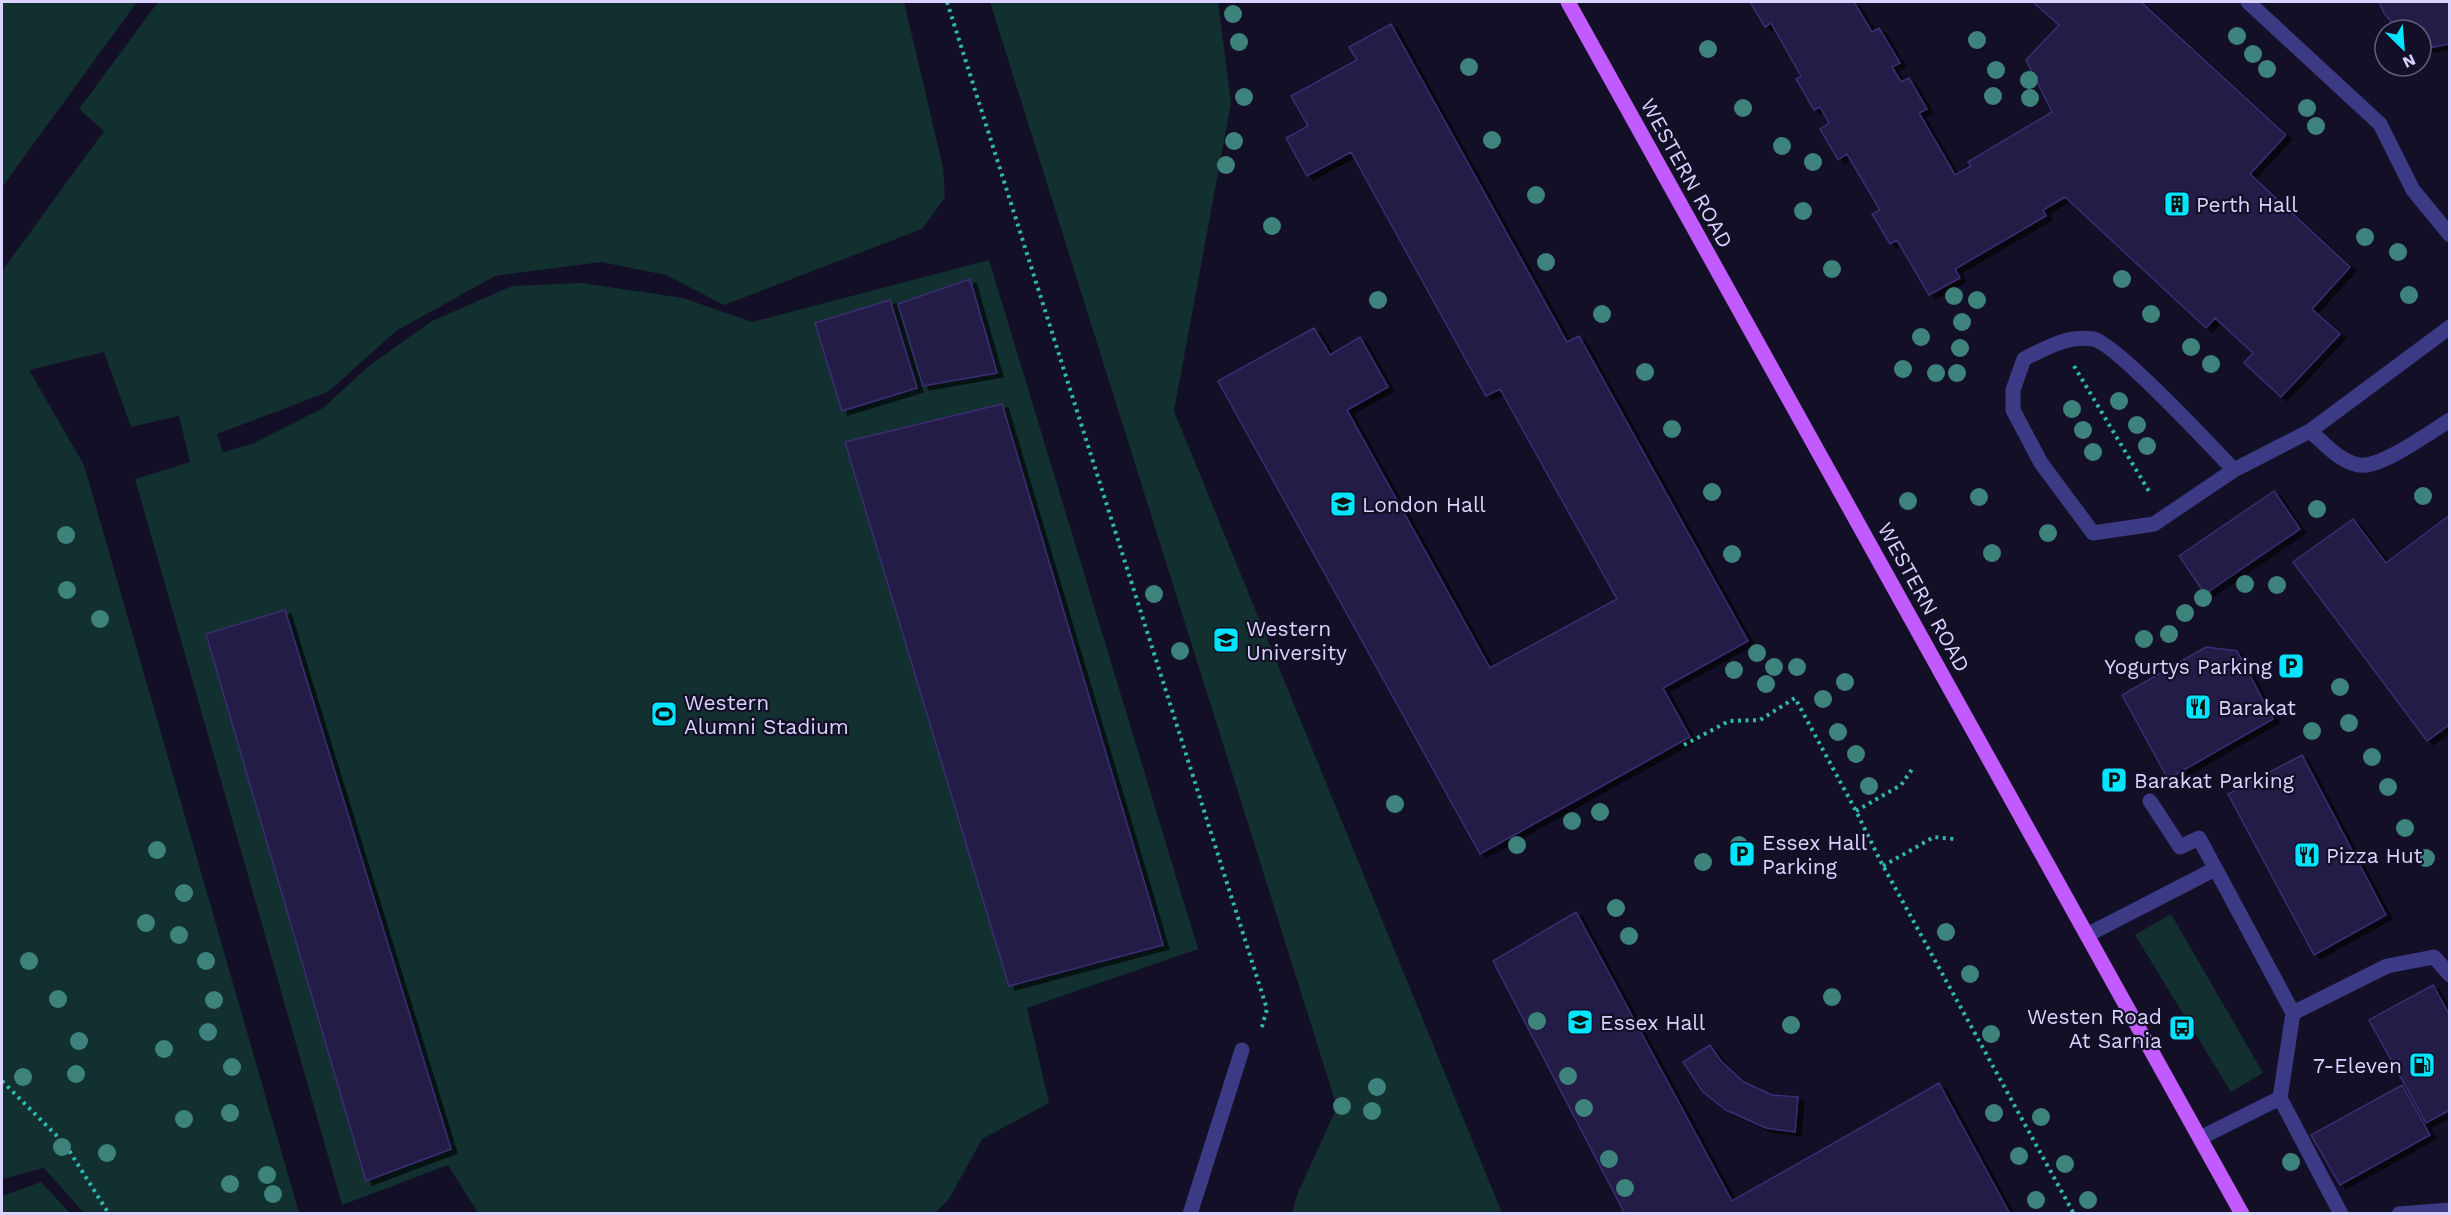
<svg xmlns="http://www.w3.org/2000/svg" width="2451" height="1215" viewBox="0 0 2451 1215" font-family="'Work Sans',sans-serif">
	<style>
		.green { fill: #12302f }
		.building { fill: #241b47; stroke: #3b2d73; stroke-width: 1.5; filter: url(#shadow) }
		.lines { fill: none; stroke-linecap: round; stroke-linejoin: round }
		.path { stroke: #2fb8b0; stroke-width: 4; stroke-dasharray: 3 4.5; stroke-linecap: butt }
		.minor { stroke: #3d3a85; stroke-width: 15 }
		.major { stroke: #c25bff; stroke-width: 15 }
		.tree { fill: #3d827b }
		.labels { text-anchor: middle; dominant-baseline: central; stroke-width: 4.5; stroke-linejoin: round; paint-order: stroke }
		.street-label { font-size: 21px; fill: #d9d4ff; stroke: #130f26 }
		.poi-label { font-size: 21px; fill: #d9d4ff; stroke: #130f26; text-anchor: start }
	</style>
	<defs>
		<filter id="shadow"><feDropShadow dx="6" dy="4" stdDeviation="0" flood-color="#0009"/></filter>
	</defs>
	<rect width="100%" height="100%" fill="#130f26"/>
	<!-- green -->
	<path class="green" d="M2,2h135l-135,185z
		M158,2h746l39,165 2,30 -23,32 -198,76 -58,-30 -65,-13 -106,14 -99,55 -68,61 -111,42 6,18 29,-8 71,-36 47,-43 62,-44 80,-35 70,-3 101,15 69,24 237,-62 209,689 -171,59 22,95 -67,36 -33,60 -14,14h-457l-30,-48 -106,40 -207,-726 55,-17 -11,-46 -48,11 -27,-75 -75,18 55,95 215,748h-215l-40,-45 -42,11v-908l102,-140 -25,-22z
		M990,2h228l13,101 -57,308 328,802h-210l5,-18 40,-88z
		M2171,914l92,159 -32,19 -96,-157z
		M41,1182l29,31h-68v-17z"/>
	<!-- building -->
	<path class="building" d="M1750,2h104l18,30 7,-4 21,35 -8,4 9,15 8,-4 18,31 -8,4 36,62 16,-9 -3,-4 84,-50 -26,-52 33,-35 -26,-23h108l145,133 -36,39 100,93 -38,42 28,25 -59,63 -37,-34 9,-10 -38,-35 -9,10 -141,-131 -22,13 3,6 -91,53 5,9 -31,17 -32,-55 -7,4 -18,-30 8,-4 -33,-56 -9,6 -18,-31 9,-6 -9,-16 -6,3 -18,-31 5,-3 -30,-53 -6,4z
		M2379,2h71v42l-26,5 -3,-1v-18h-23l-14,-17z
		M1391,24l176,318 12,-6 169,305 -85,47 27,49 -210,117 -262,-473 96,-53 16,27 30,-18 28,50 -41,23 143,258 127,-69 -117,-210 -14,7 -135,-244 -44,24 -21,-38 22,-12 -17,-30 66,-36 -8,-13z
		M970,279l27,94 -74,13 -25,-82z
		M890,300l27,88 -75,23 -27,-88z
		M1002,404l161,541 -154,41 -164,-544z
		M2274,491l26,38 -95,65 -26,-38z
		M2450,515v209l-23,17 -134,-179 60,-43 33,44z
		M285,610l166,539 -85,32 -160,-547z
		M2206,647l31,4 36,68 -105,60 -46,-84z
		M2302,755l84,160 -72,40 -86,-161z
		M1576,912l156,289 207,-118 71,131h-385l-132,-253z
		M2433,985l17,31v94l-24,13 -57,-103z
		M1710,1045l11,16 23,21 28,13 26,2 -3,35 -29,-4 -40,-18 -23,-18 -20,-30z
		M2402,1085l28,50 -90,50 -29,-50z"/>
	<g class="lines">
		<!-- path -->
		<path class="path" d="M947,2l320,1007 -6,21
			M2074,366l76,127
			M1684,745l45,-24 31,-1 35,-22 61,113 25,51 193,352
			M1856,811l45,-26 12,-17
			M1883,866l51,-29 20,2
			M2,1081l63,63 44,70"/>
		<!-- minor -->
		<path class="minor" d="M2248,2l132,122 33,66 37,45
			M2310,431c14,12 30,31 49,34 21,4 71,-33 91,-45
			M2234,470c-21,-22 -120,-128 -141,-131 -26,-4 -47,9 -69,20l-11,31v20l28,53 52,70 61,-9 80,-54 76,-39 140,-104
			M2150,801l30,46 19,-9 94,175 94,-47 47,-9 16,18
			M2087,935l128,-66
			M2293,1013l-13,85 61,116
			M2200,1138l80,-40
			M1190,1214l52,-164
			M2399,1214l51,-4"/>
		<!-- major -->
		<path class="major" d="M1568,2l674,1212"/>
	</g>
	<!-- trees -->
	<g class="tree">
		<circle cx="1233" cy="14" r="9"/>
		<circle cx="2237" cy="36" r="9"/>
		<circle cx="1977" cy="40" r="9"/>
		<circle cx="1239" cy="42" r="9"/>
		<circle cx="1708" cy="49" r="9"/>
		<circle cx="2253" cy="54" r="9"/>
		<circle cx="1469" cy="67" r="9"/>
		<circle cx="2267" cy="69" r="9"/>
		<circle cx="1996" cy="70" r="9"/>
		<circle cx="2029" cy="80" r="9"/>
		<circle cx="1993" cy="96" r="9"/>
		<circle cx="1244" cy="97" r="9"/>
		<circle cx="2030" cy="98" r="9"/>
		<circle cx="1743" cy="108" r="9"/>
		<circle cx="2307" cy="108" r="9"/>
		<circle cx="2316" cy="126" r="9"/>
		<circle cx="1492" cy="140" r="9"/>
		<circle cx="1234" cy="141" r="9"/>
		<circle cx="1782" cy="146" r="9"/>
		<circle cx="1813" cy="162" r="9"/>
		<circle cx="1226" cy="165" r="9"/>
		<circle cx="1536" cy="195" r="9"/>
		<circle cx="1803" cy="211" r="9"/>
		<circle cx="1272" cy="226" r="9"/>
		<circle cx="2365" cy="237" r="9"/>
		<circle cx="2398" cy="252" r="9"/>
		<circle cx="1546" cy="262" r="9"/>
		<circle cx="1832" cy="269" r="9"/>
		<circle cx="2122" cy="279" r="9"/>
		<circle cx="2409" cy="295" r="9"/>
		<circle cx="1954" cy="296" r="9"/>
		<circle cx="1378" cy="300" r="9"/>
		<circle cx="1977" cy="300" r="9"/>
		<circle cx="1602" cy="314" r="9"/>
		<circle cx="2151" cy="314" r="9"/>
		<circle cx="1962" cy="322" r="9"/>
		<circle cx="1921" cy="337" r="9"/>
		<circle cx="2191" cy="347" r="9"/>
		<circle cx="1960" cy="348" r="9"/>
		<circle cx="2211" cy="364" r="9"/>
		<circle cx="1903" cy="369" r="9"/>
		<circle cx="1645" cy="372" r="9"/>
		<circle cx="1936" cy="373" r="9"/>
		<circle cx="1957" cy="373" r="9"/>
		<circle cx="2119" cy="401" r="9"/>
		<circle cx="2072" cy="409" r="9"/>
		<circle cx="2137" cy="425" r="9"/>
		<circle cx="1672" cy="429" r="9"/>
		<circle cx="2083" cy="430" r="9"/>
		<circle cx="2147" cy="446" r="9"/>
		<circle cx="2093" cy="452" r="9"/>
		<circle cx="1712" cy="492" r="9"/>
		<circle cx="2423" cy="496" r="9"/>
		<circle cx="1979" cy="497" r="9"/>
		<circle cx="1908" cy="501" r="9"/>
		<circle cx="2317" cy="509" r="9"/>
		<circle cx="2048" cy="533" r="9"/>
		<circle cx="66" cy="535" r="9"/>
		<circle cx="1992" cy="553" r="9"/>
		<circle cx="1732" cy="554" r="9"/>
		<circle cx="2245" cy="584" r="9"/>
		<circle cx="2277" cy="585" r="9"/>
		<circle cx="67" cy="590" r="9"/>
		<circle cx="1154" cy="594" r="9"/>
		<circle cx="2203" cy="598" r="9"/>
		<circle cx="2185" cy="613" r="9"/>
		<circle cx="100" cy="619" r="9"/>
		<circle cx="2169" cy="634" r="9"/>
		<circle cx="2144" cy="639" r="9"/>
		<circle cx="1180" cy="651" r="9"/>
		<circle cx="1757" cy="653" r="9"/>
		<circle cx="1774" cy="667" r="9"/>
		<circle cx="1797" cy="667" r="9"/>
		<circle cx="1734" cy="670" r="9"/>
		<circle cx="1845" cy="682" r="9"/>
		<circle cx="1766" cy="684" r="9"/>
		<circle cx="2340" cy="687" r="9"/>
		<circle cx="1823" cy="699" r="9"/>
		<circle cx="2349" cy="723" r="9"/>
		<circle cx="2312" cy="731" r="9"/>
		<circle cx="1838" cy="732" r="9"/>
		<circle cx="1856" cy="754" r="9"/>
		<circle cx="2372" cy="757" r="9"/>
		<circle cx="1869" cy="786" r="9"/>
		<circle cx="2388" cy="787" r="9"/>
		<circle cx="1395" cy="804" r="9"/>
		<circle cx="1600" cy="812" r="9"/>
		<circle cx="1572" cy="821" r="9"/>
		<circle cx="2405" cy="828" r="9"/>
		<circle cx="1517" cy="845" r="9"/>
		<circle cx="1739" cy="845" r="9"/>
		<circle cx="157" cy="850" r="9"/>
		<circle cx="2426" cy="858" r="9"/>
		<circle cx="1703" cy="862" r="9"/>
		<circle cx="184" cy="893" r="9"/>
		<circle cx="1616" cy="908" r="9"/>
		<circle cx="146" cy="923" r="9"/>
		<circle cx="1946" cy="932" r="9"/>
		<circle cx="179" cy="935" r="9"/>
		<circle cx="1629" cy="936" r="9"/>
		<circle cx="29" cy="961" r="9"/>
		<circle cx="206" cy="961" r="9"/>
		<circle cx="1970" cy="974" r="9"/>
		<circle cx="1832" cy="997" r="9"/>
		<circle cx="58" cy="999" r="9"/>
		<circle cx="214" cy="1000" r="9"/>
		<circle cx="1537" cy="1021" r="9"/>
		<circle cx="1791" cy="1025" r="9"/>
		<circle cx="208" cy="1032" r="9"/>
		<circle cx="1991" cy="1034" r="9"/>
		<circle cx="79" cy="1041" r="9"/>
		<circle cx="164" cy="1049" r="9"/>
		<circle cx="232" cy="1067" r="9"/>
		<circle cx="76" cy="1074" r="9"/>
		<circle cx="1568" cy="1076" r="9"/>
		<circle cx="23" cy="1077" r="9"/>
		<circle cx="1377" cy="1087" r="9"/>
		<circle cx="1342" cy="1106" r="9"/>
		<circle cx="1584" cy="1108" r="9"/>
		<circle cx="1372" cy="1111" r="9"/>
		<circle cx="230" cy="1113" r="9"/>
		<circle cx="1994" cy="1113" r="9"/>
		<circle cx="2041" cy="1117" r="9"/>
		<circle cx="184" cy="1119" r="9"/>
		<circle cx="62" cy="1147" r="9"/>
		<circle cx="107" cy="1153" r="9"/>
		<circle cx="2019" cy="1156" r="9"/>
		<circle cx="1609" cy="1159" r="9"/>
		<circle cx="2291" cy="1162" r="9"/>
		<circle cx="2065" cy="1164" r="9"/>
		<circle cx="267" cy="1175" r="9"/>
		<circle cx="230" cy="1184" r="9"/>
		<circle cx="1625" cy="1188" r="9"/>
		<circle cx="273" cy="1194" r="9"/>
		<circle cx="2036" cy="1200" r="9"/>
		<circle cx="2088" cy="1200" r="9"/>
	</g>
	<!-- icons -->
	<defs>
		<symbol id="building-square" viewBox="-11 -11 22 22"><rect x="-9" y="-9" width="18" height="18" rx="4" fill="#00e5ff" stroke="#130f26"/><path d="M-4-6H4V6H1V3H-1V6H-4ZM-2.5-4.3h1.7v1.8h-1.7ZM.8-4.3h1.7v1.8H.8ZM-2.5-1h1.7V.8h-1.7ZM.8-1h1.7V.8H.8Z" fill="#111"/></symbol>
		<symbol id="university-square" viewBox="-11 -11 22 22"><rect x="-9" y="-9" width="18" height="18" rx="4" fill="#00e5ff" stroke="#130f26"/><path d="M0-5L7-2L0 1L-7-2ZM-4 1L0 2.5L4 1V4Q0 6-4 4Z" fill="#111"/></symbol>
		<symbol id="parking-square" viewBox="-11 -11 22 22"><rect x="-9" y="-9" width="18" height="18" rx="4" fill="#00e5ff" stroke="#130f26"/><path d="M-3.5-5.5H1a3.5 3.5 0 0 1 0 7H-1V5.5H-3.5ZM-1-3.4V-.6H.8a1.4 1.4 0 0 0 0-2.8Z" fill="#111"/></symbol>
		<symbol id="restaurant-square" viewBox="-11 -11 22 22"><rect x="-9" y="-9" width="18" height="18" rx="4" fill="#00e5ff" stroke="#130f26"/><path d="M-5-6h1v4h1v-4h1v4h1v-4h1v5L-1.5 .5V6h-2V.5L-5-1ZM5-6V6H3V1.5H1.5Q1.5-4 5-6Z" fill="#111"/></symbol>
		<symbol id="stadium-square" viewBox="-11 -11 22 22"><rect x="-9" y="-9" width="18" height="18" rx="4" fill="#00e5ff" stroke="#130f26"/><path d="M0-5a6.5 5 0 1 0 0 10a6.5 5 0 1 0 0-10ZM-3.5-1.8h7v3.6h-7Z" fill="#111"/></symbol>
		<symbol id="bus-square" viewBox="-11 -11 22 22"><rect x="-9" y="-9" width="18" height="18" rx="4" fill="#00e5ff" stroke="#130f26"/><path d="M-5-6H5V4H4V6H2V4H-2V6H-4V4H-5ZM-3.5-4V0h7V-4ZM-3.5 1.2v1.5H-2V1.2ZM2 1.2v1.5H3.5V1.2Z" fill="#111"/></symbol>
		<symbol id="fuel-square" viewBox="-11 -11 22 22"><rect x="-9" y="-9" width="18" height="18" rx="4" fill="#00e5ff" stroke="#130f26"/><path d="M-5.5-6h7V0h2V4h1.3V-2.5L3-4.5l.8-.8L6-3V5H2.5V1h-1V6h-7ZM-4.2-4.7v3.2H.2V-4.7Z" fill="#111"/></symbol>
	</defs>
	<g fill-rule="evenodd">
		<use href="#building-square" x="2162" y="189" width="30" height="30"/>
		<use href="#university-square" x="1328" y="489" width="30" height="30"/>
		<use href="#university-square" x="1211" y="625" width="30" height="30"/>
		<use href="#parking-square" x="2276" y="651" width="30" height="30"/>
		<use href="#restaurant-square" x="2183" y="692" width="30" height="30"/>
		<use href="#stadium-square" x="649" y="699" width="30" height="30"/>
		<use href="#parking-square" x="2099" y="765" width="30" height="30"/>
		<use href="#parking-square" x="1727" y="839" width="30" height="30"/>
		<use href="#restaurant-square" x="2292" y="840" width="30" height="30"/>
		<use href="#university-square" x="1565" y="1007" width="30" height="30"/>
		<use href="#bus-square" x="2167" y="1013" width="30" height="30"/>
		<use href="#fuel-square" x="2407" y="1050" width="30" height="30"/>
	</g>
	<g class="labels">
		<!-- street labels -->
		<g class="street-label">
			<text transform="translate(1687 173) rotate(61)">WESTERN ROAD</text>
			<text transform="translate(1924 597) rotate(61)">WESTERN ROAD</text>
		</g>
		<!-- poi labels -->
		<g class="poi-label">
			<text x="2196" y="204">Perth Hall</text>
			<text x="1362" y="504">London Hall</text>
			<text x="1246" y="628">Western<tspan x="1246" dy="24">University</tspan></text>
			<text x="2272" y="666" text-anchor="end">Yogurtys Parking</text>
			<text x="684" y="702">Western<tspan x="684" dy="24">Alumni Stadium</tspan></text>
			<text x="2218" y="707">Barakat</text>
			<text x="2134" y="780">Barakat Parking</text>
			<text x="1762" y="842">Essex Hall<tspan x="1762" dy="24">Parking</tspan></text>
			<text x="2326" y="855">Pizza Hut</text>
			<text x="2162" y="1016" text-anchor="end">Westen Road<tspan x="2162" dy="24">At Sarnia</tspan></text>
			<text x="1600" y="1022">Essex Hall</text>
			<text x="2402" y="1065" text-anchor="end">7-Eleven</text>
		</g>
	</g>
	<!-- border -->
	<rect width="2451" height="1215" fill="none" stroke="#d9d4ff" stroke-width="6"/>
	<!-- north arrow -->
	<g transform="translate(2403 48) rotate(155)"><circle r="28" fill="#130f26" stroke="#625e7d" stroke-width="1.5"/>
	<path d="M0-4.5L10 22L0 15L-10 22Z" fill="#00e5ff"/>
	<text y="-9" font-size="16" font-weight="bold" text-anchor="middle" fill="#d9d4ff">N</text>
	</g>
</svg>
